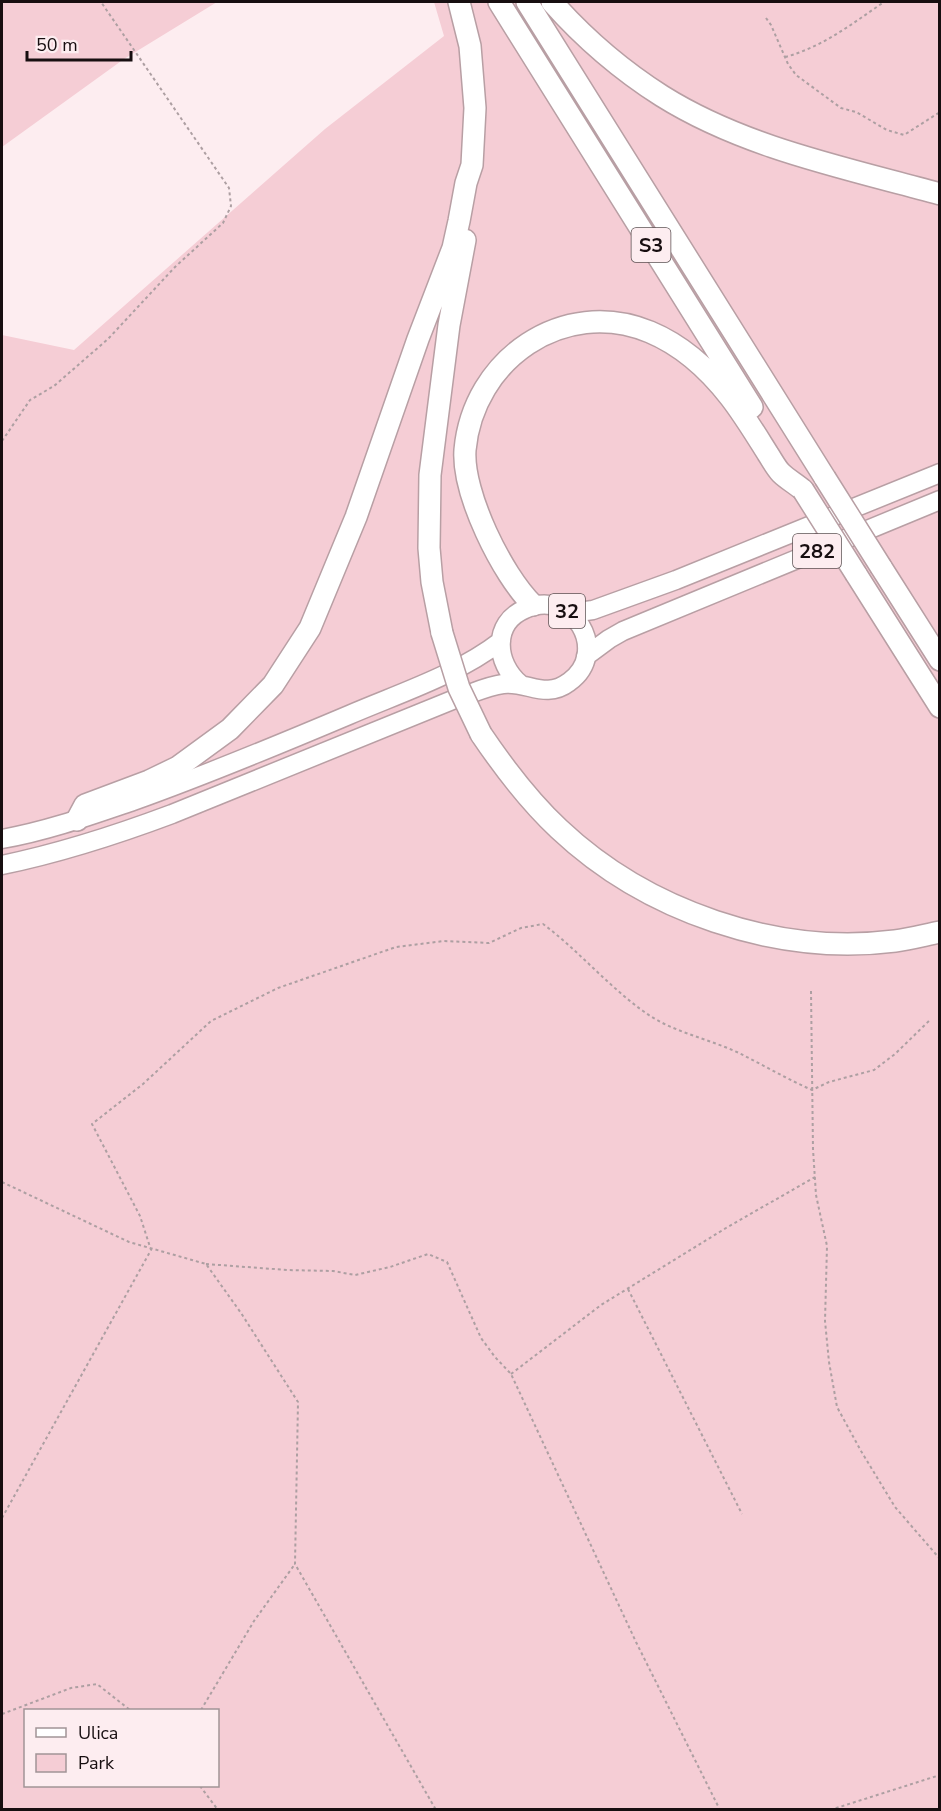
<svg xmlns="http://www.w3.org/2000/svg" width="941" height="1811" viewBox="0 0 941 1811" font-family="'Nunito Sans',sans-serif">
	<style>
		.green { fill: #f5cdd5; fill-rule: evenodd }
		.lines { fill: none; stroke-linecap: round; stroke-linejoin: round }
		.major-casing { stroke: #b89fa4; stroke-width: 21 }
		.highway-casing { stroke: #b89fa4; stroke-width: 24 }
		.path { stroke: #ad9fa2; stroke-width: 2; stroke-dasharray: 3 3; stroke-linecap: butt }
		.major { stroke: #fff; stroke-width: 18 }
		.highway { stroke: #fff; stroke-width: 21 }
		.highway-bridge-casing { stroke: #b89fa4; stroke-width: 24; stroke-linecap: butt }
		.highway-bridge { stroke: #fff; stroke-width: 21 }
		.labels { text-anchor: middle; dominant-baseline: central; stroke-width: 5; stroke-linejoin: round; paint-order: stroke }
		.shield { fill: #fdedf0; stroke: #5c5153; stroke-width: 1.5 }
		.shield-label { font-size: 20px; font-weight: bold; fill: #170e10 }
	</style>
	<rect width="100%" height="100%" fill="#fdedf0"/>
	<!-- green -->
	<path class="green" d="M2,2h215l-93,57 -122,88z
		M434,2h505v1807l-937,1v-1475l72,15 251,-221 119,-93zM26,1710h192v76h-192z"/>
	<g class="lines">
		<defs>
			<path id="major" d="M571,613l22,-3 83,-30 264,-107
				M586,656l23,-17 14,-8 317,-131
				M2,839c45,-8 87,-23 131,-38 73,-26 145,-56 216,-86 51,-22 108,-40 152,-74
				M2,865c58,-12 114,-30 170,-51l283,-115c16,-5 32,-13 48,-15 25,-3 42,16 66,-2 42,-30 4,-95 -44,-73 -33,14 -30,54 -5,75"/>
			<path id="highway" d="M499,2l253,405
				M527,2l298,476
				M552,2c32,36 69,68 110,94 83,52 184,72 278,98
				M881,567l59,93
				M856,574l84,133
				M533,605c-31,-30 -71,-112 -68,-155 8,-90 98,-154 185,-118 31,13 59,38 80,65 14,18 26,38 38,57 4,6 8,14 13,19 6,6 15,11 22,17
				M442,633l-10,-51 -3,-34 1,-73 19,-150 16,-85
				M481,734c23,34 48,67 78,95 87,82 217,127 336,112 15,-2 30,-6 45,-9
				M77,820l8,-15 64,-24 29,-14 52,-38 43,-44 37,-57 46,-111 62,-178 35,-91 6,-27 7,-38 6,-18 3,-57 -5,-62 -11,-44"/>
		</defs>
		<!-- major casing -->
		<use href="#major" class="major-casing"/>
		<!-- highway casing -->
		<use href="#highway" class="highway-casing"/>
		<!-- path -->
		<path class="path" d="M766,18l5,7 17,39 8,11 45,33 15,4 31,18 17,5 36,-23
			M785,57c38,-10 68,-34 99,-55
			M2,441l28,-41 24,-14 54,-47 67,-72 48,-44 8,-17 -2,-18 -128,-186
			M811,991l2,158 3,46 11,51 -2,75 4,41 8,45 24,44 34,56 45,52
			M2,1182l127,60 77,22 35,49 57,89 -3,162 141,246
			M206,1264l81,6 46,1 22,4 35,-8 38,-13 19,8 34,76 14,19 16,17 125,268 84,168
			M628,1289l114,225
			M511,1374l90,-69 125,-77 89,-51
			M2,1518l149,-268 -11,-34 -48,-92 51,-40 68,-63 67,-33 118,-41 48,-6 45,2 32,-15 22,-4c35,26 64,61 100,87 28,21 64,27 96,42 24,12 48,26 73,37l17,-8 45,-12 21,-16 36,-35
			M201,1710l53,-89 41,-57
			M2,1714l69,-26 26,-4 33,26
			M200,1786l18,24
			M830,1810l110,-35"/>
		<!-- major -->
		<use href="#major" class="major"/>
		<!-- highway -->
		<use href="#highway" class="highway"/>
		<defs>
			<path id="highway-bridge" d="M825,478l56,89
				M803,490l53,84
				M442,633l17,55 22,46"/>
		</defs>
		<!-- highway-bridge casing -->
		<use href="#highway-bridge" class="highway-bridge-casing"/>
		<!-- highway-bridge -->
		<use href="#highway-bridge" class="highway-bridge"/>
	</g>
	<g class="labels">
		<!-- shield labels -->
		<g class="shield">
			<rect x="631.5" y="228" width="39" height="34" rx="4.5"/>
			<rect x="793" y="534" width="48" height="34" rx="4.5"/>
			<rect x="549" y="594" width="36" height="34" rx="4.5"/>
		</g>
		<g class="shield-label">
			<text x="651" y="245">S3</text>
			<text x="817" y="551">282</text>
			<text x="567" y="611">32</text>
		</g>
	</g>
	<!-- border -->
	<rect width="941" height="1811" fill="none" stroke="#170e10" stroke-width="6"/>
	<!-- legend -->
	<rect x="24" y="1709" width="195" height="78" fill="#fdedf0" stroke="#a19496" stroke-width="1.5"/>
	<rect x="36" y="1728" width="30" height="9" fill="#ffffff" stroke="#a19496" stroke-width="1.5"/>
	<text x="78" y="1739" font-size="18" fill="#170e10">Ulica</text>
	<rect x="36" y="1754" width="30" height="18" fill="#f5cdd5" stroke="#a19496" stroke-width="1.5"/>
	<text x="78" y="1769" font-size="18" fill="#170e10">Park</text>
	<!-- scale -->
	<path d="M27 51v9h104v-9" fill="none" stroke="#170e10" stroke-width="3"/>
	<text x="36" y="51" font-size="18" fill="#170e10" stroke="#fdedf0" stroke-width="4.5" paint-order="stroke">50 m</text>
</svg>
